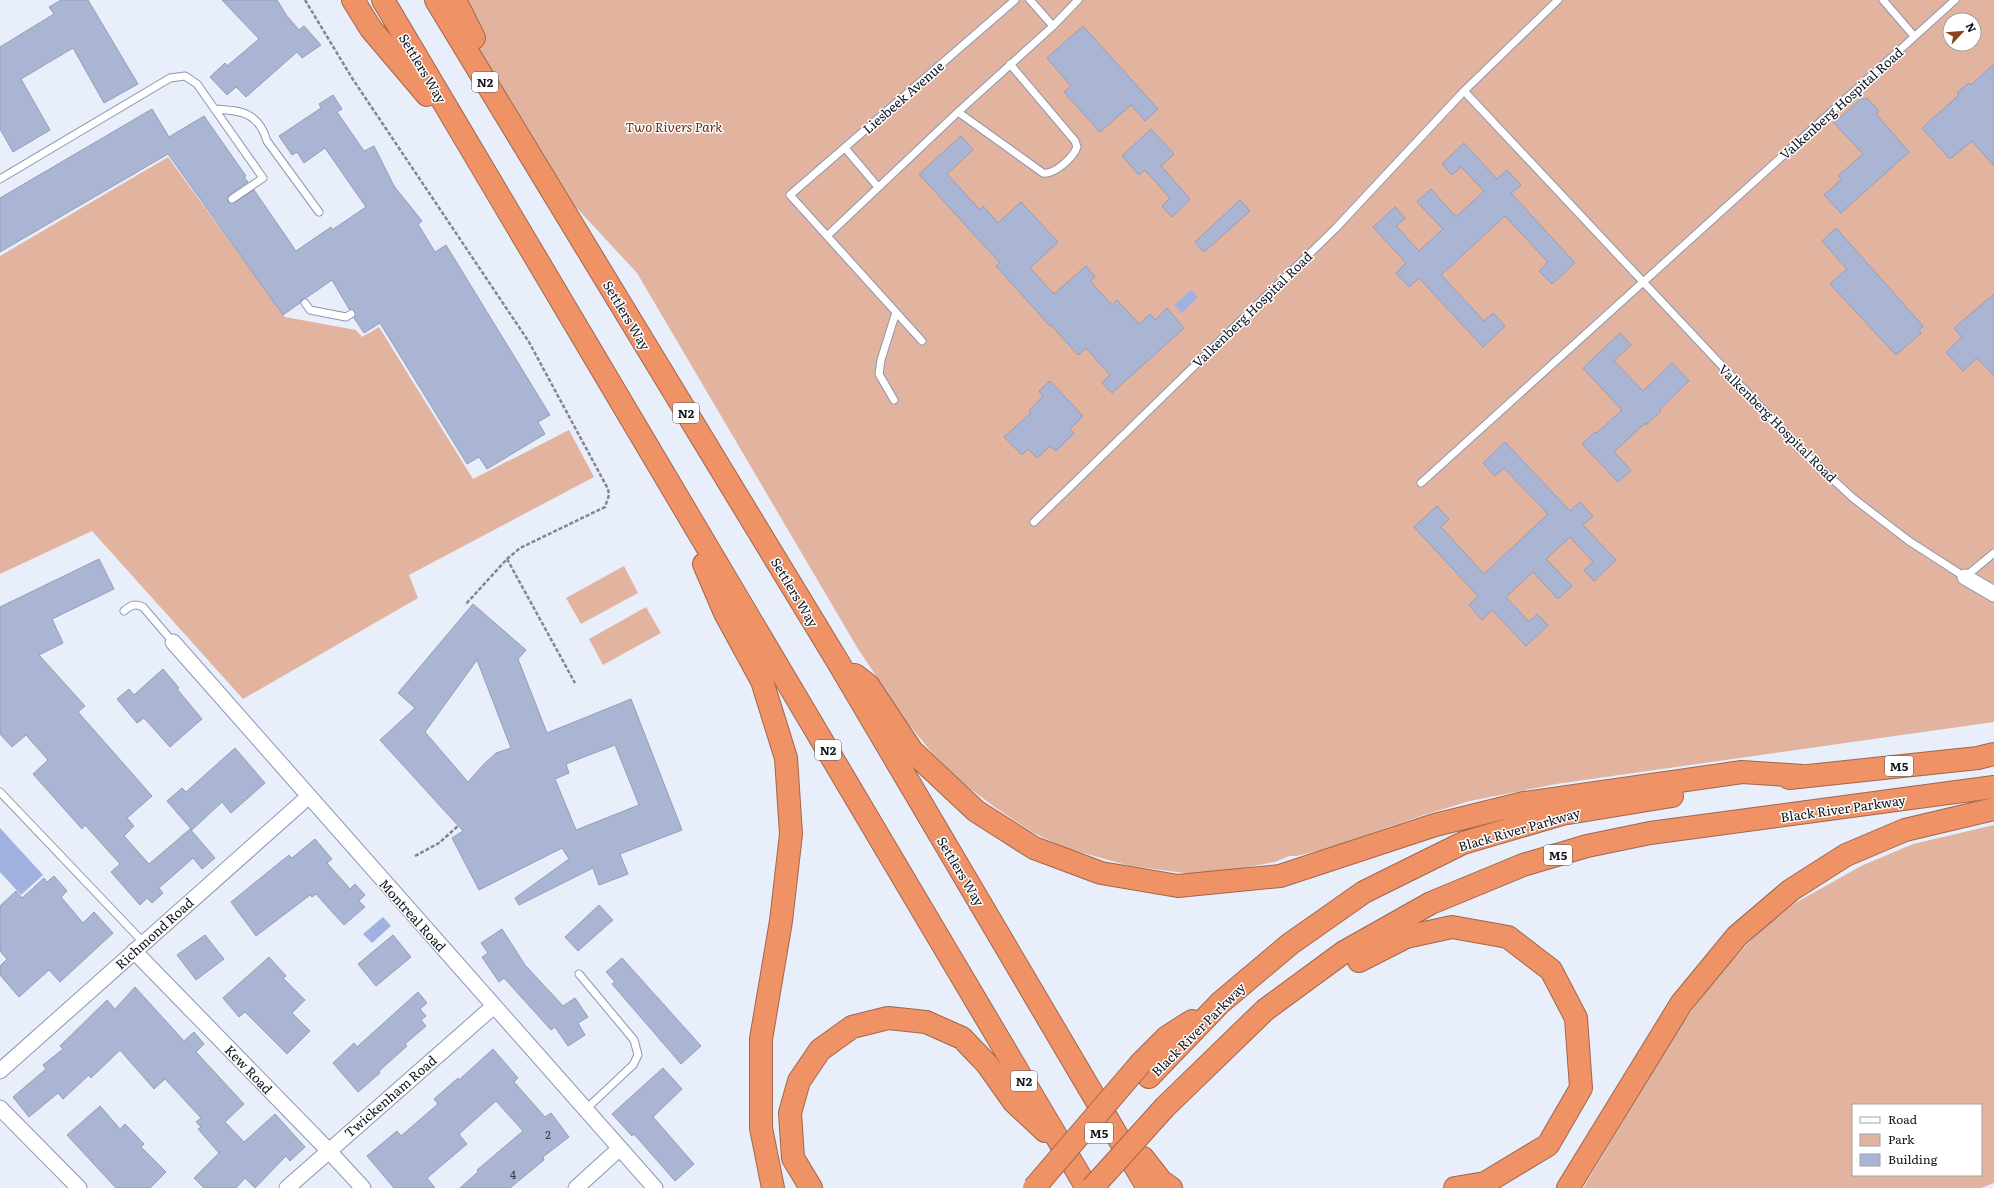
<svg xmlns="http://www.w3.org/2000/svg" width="1994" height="1188" viewBox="0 0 1994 1188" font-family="Literata,serif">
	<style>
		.green { fill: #e2b49f; fill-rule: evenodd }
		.water { fill: #a0b0e1 }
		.building { fill: #aab5d3; stroke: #939dba; fill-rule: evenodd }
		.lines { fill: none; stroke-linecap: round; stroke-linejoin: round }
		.lane-casing { stroke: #8b96b2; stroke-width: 9 }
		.street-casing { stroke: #8b96b2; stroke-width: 17 }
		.highway-casing { stroke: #a1664c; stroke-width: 24 }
		.path { stroke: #828692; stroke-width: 2.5; stroke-dasharray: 4 2; stroke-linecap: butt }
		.lane { stroke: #fff; stroke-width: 7 }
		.street { stroke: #fff; stroke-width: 15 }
		.highway { stroke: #ef9265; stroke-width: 22 }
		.highway-bridge-casing { stroke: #a1664c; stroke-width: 24; stroke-linecap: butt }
		.highway-bridge { stroke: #ef9265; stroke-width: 22 }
		.labels { text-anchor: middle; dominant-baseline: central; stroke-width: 3; stroke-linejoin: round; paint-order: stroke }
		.number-label { font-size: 11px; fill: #363c4b }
		.shield { fill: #fff; stroke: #585a62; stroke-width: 1 }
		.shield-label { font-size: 12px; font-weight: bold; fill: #10141e }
		.street-label { font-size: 13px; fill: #10141e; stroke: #fff }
		.park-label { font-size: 13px; font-style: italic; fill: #682800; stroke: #fff }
	</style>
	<rect width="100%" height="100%" fill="#e9eefb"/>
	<!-- green -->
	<path class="green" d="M455,0h1539v722l-438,62 -86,17 -46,14 -96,33 -31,8h-8l-14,6 -48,9 -35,3 -62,-8 -65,-18 -33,-16 -36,-24 -32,-24 -32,-31 -25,-31 -49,-73 -221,-376 -102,-110zM1950,20h24v24h-24z
		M168,157l117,160 71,13 6,7 17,-10 94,152 96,-49 25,47 -185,98 9,23 -175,101 -151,-168 -92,43v-318z
		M624,566l14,27 -57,31 -15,-26z
		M646,607l15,26 -58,32 -14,-26z
		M1994,825v358l-13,5h-398l98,-163 36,-48 30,-33 22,-21 21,-17 71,-40 52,-22zM1853,1105h128v70h-128z"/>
	<!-- water -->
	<path class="water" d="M1191,290l7,7 -16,16 -8,-8z
		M0,828l43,47 -22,20 -21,-23z
		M383,917l8,9 -19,17 -9,-9z"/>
	<!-- building -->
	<path class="building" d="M61,0h27l50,84 -34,19 -31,-55 -52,31 29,51 -37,22 -13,-23v-82l54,-33 -5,-7z
		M222,0h55l10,16 12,14 5,-4 17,19 -19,13 -5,-6 -51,45 -10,-10 -9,8 -17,-18 15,-14 2,3 32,-27z
		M1083,26l75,83 -13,12 -14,-16 -31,27 -36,-40 7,-6 -24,-28z
		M1994,64v102l-22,-25 -22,18 -28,-31 37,-33 -2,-2 12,-10 2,2z
		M333,95l9,14 -5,3 27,39 10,-5 20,40 28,35 -4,3 17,28 11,-7 104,170 -12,7 7,12 -58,35 -8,-12 -12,7 -87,-141 -16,10 -10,-15 1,-6 -6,-3 -17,-29 -26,18 -4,1 -2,4 -17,12 -115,-161 -168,98v-54l152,-89 17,28 35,-21 42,60 -2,1 4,5 -19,13 -2,4 1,3 6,1 20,-13 42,61 35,-24 1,3 34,-23 -41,-59 -21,15 -7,-11 -5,3 -13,-19 42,-28 -2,-4z
		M1862,98l2,2 3,-2 12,13 -3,3 33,38 -68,61 -17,-18 18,-16 -4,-3 25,-22 -29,-31z
		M1151,129l23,25 -13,12 29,33 -18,18 -10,-11 8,-8 -25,-28 -6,5 -17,-19z
		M961,136l12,14 -26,24 33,36 3,-4 15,17 23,-21 37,40 -28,26 24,26 32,-28 9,11 -5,4 22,24 5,-5 22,24 11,-10 5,6 12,-12 17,20 -72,65 -10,-10 8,-8 -24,-27 -8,7 -27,-30 -1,1 -54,-60 4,-3 -81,-89z
		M1464,143l33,36 10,-9 14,15 -10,8 64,70 -23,21 -13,-13 9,-9 -43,-46 -64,59 43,46 9,-8 12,13 -22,21 -64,-69 -10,9 -13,-14 10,-10 -33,-36 22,-20 10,11 -9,8 23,25 24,-22 -26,-27 14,-13 25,28 28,-26 -23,-24 -9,8 -10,-11z
		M1240,200l10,11 -46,41 -9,-10z
		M1836,228l87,98 -4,4 2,3 -25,22 -66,-71 17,-15 -25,-28z
		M1994,294v82l-17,-18 -14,13 -17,-19 16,-15 -8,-9z
		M1620,333l11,12 -17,16 29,30 29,-28 17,18 -29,28 1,2 -15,14 -1,-2 -31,29 17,18 -13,12 -36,-38 13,-12 2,1 25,-23 -39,-42z
		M1050,381l33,35 -13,13 4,4 -18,18 -6,-5 -13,12 -9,-9 -6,6 -18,-18 27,-24 -2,-2 14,-15 -4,-5z
		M1505,442l65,69 10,-9 13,14 -10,9 33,35 -22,21 -10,-11 9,-8 -23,-25 -24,22 26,27 -14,13 -25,-27 -27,25 23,25 8,-8 11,11 -22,21 -34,-36 -10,10 -13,-15 9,-9 -64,-69 23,-21 12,13 -8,8 43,47 64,-60 -44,-46 -9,8 -12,-13z
		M99,559l15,30 -62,30 11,24 -24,12 46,51 -7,6 74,84 -25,22 7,8 -10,10 25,28 41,-35 25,29 -13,11 -9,-11 -34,30 4,5 -11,10 -5,-5 -7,7 -29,-33 9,-8 -35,-39 -3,4 -49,-55 15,-14 -22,-25 -14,12 -12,-13v-127z
		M473,604l53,46 -8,9 29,74 84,-34 51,131 -62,24 8,20 -29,11 -6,-17 -74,37 -4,-7 54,-39 -7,-11 -83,42 -27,-52 11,-7 -83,-91 35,-32 -17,-15zM477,660l34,88 -15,5 -12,11 -16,18 -43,-50zM615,745l24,60 -63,25 -21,-51 14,-6 -3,-9z
		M163,669l16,19 -2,1 25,30 -32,28 -26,-29 -7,5 -20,-24 12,-10 5,6z
		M235,748l30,35 -34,30 -9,-11 -30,28 -25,-29 15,-13 4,4z
		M315,839l17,20 -5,4 23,26 5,-5 10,11 -6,6 6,6 -21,18 -28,-31 -4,3 -2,-2 -54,41 -25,-34 58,-47 3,3z
		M54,876l13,15 -6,6 22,26 11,-11 19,21 -53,49 -11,-12 -30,27 -19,-22v-9l7,-7 -7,-8v-45l16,-15 6,7 22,-20 3,4z
		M599,905l14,15 -35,31 -13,-14z
		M502,929l23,36 38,41 12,-8 13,19 -10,6 7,12 -17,11 -13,-19 -4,3 -47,-52 -5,4 -17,-25 6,-4 -7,-10z
		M205,935l19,24 -28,21 -19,-25z
		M393,935l18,22 -35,29 -18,-22z
		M269,957l17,19 -3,2 22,22 -13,13 18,18 -23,23 -42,-42 -6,5 -16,-19z
		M622,958l79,88 -20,18 -69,-80 3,-2 -9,-10z
		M135,987l49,54 10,-9 10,12 -8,8 48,52 -19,18 19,20 31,-28 30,33 -15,14 -4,-5 -31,32 -10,-10 -9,10h-32l-10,-10 25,-25 -21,-24 3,-2 -5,-5 5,-4 -36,-39 -11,10 -34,-39 -29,28 -2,-3 -26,24 -5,-6 -29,24 -16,-20 33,-28 -3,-4 20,-16 -3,-3 47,-46 8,9z
		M418,992l9,11 -7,6 6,7 -5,4 5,6 -21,18 2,2 -28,25 1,2 -22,19 -25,-29 21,-20 3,4z
		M493,1049l25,29 -4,4 31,35 6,-4 18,24 -26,20 1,3 -34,28h-50l18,-16 -1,-2 46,-39 -27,-30 -37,33 8,10 -40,34 8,10h-41l-27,-32 30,-25 4,5 37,-32 -4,-5 24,-21 1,2z
		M663,1068l19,21 -29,28 41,47 -19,17 -41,-47 -2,2 -20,-22z
		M100,1106l20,23 5,-5 19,20 -3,3 25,25 -16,16h-34l-49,-53z"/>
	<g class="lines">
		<defs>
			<path id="lane" d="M1883,0l31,36
				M1053,26l25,-26
				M1464,91l336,358 53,49 56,43 56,36 29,-24
				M215,109c27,2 43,3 52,32l52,71
				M958,112l85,61c11,2 30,-15 34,-26l-2,-6 -65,-77
				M845,148l33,39
				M0,179l170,-101 15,-2 12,8 66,94 -31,21
				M827,236l131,-124 95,-86 -23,-26
				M305,303l5,7 36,7 5,-3
				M922,341l-132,-146 225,-195
				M894,400l-15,-26 2,-14 15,-48
				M1421,483l534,-483
				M1034,522l301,-293 129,-138 94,-91
				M124,611c7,-6 11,-8 19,-4l30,35
				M0,792l144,151
				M579,974l55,66 4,15 -5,10 -48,45"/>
			<path id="street" d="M1965,577l29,17
				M173,642l482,546
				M134,951l194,199 35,38
				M0,1071l308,-274
				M0,1108l79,80
				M287,1188l207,-182
				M576,1188l44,-40"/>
			<path id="highway" d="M353,0l18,29 56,66
				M383,0l704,1188
				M436,0l402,662 310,526
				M455,0l19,38
				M704,564l21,49 37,68 24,77 5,76 -10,87 -20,118v89l12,60
				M855,675l13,10 44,66 64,60 58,37 67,25 77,13 102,-10 155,-51 89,-22 218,-31 61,4
				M1789,778l189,-20 16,-4
				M1359,961l47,-24 46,-10 56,10 43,33 25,48 5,70 -33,57 -63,38 -30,5
				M1141,1063l26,-26 25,-16
				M1149,1077l71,-74 70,-59 74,-52 99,-49 99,-29 110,-18
				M1165,1107l100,-97 79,-58 87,-49 92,-38 64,-19 63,-13 344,-46
				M1143,1158l18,23 10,7
				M811,1188l-18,-30 -3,-45 9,-32 21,-31 32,-23 36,-9 38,4 36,16 25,26 27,38 31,29
				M1568,1188l113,-184 56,-68 54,-46 55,-35 59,-25 89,-21"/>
		</defs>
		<!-- lane casing -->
		<use href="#lane" class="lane-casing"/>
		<!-- street casing -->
		<use href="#street" class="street-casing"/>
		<!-- highway casing -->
		<use href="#highway" class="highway-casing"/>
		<!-- path -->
		<path class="path" d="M305,0l47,78 177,264 79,147 1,6 -4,12 -85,41 -13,11 -42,46
			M507,559l68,124
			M415,856l24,-13 19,-17"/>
		<!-- lane -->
		<use href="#lane" class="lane"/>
		<!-- street -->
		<use href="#street" class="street"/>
		<!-- highway -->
		<use href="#highway" class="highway"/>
		<defs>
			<path id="highway-bridge" d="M1034,1188l107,-125
				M1092,1188l73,-81"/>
		</defs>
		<!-- highway-bridge casing -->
		<use href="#highway-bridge" class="highway-bridge-casing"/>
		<!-- highway-bridge -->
		<use href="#highway-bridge" class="highway-bridge"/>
	</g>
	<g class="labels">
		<!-- number labels -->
		<g class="number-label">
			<text x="548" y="1134">2</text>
			<text x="513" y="1174">4</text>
		</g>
		<!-- shield labels -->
		<g class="shield">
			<rect x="472" y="72" width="26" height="20" rx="3"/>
			<rect x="673" y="403" width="26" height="20" rx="3"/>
			<rect x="815" y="740" width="26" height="20" rx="3"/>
			<rect x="1885" y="756" width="28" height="20" rx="3"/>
			<rect x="1544" y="845" width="28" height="20" rx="3"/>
			<rect x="1011" y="1071" width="26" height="20" rx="3"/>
			<rect x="1085" y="1123" width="28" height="20" rx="3"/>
		</g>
		<g class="shield-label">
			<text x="485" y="82">N2</text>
			<text x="686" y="413">N2</text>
			<text x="828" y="750">N2</text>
			<text x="1899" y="766">M5</text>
			<text x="1558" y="855">M5</text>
			<text x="1024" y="1081">N2</text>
			<text x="1099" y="1133">M5</text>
		</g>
		<!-- street labels -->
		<g class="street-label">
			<text transform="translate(423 68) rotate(59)">Settlers Way</text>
			<text transform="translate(903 97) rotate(-41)">Liesbeek Avenue</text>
			<text transform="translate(1841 103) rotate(-42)">Valkenberg Hospital Road</text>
			<text transform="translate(1252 309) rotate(-44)">Valkenberg Hospital Road</text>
			<text transform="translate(627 315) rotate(59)">Settlers Way</text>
			<text transform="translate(1778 423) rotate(45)">Valkenberg Hospital Road</text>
			<text transform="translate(795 592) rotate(59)">Settlers Way</text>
			<text transform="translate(1843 808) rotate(-8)">Black River Parkway</text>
			<text transform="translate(1519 829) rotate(-16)">Black River Parkway</text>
			<text transform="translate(961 871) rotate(59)">Settlers Way</text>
			<text transform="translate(413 915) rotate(48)">Montreal Road</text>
			<text transform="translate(154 933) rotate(-42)">Richmond Road</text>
			<text transform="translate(1198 1029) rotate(-45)">Black River Parkway</text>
			<text transform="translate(249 1069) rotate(46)">Kew Road</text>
			<text transform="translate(390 1096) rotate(-41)">Twickenham Road</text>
		</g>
		<!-- park labels -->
		<g class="park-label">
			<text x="674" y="126">Two Rivers Park</text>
		</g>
	</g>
	<!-- legend -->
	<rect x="1852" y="1104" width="130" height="72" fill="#ffffff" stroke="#9fa1a5"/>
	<rect x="1860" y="1117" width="20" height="6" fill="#ffffff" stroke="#9fa1a5"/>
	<text x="1888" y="1124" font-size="12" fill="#10141e">Road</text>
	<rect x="1860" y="1134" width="20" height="12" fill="#e2b49f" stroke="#9fa1a5"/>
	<text x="1888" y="1144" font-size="12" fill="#10141e">Park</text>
	<rect x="1860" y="1154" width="20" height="12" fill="#aab5d3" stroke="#9fa1a5"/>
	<text x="1888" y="1164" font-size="12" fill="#10141e">Building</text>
	<!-- north arrow -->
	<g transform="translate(1962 32) rotate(64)"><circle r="19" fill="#ffffff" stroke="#9fa1a5"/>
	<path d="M0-3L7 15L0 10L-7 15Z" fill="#89431e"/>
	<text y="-6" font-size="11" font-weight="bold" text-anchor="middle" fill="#10141e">N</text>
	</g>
</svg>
